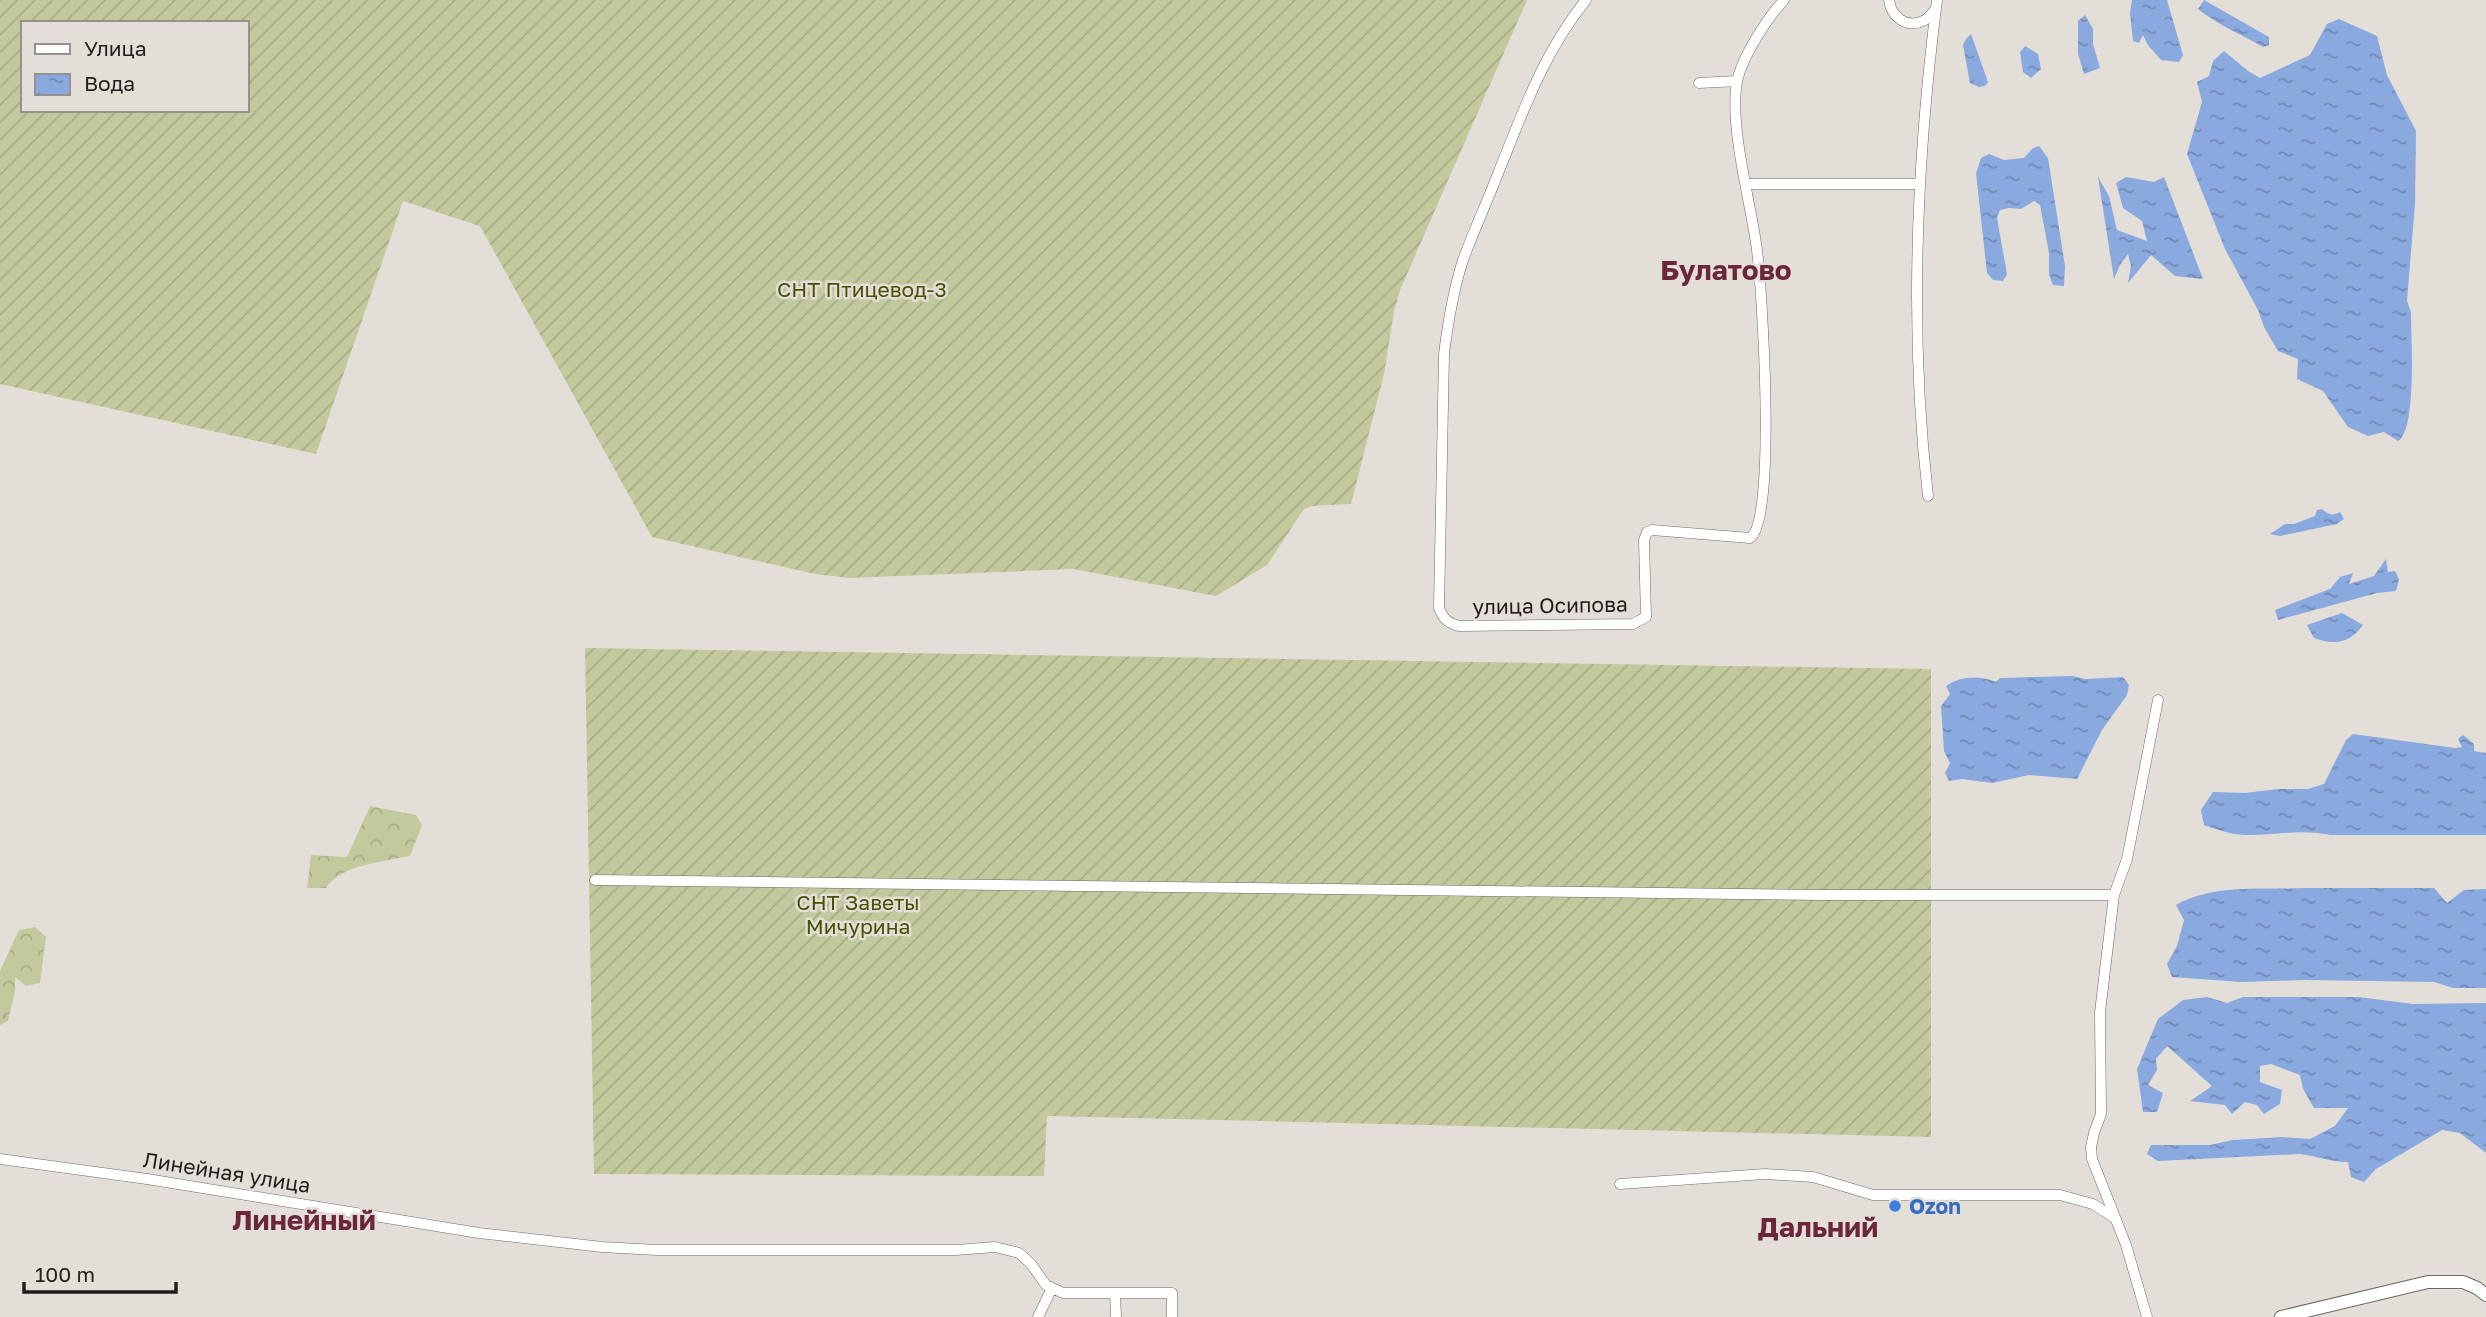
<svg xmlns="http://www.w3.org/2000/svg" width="2486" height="1317" viewBox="0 0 2486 1317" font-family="'Golos Text',sans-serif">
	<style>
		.forest { fill: url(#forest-crowns) }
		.garden { fill: url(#garden-furrows); fill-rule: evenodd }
		.water { fill: url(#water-ripples) }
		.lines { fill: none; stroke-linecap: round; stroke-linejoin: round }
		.minor-casing { stroke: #6d6a63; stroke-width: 11 }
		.tertiary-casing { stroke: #6d6a63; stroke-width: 14 }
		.minor { stroke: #fff; stroke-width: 10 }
		.tertiary { stroke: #fff; stroke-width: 12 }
		.shop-dot { fill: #3f7fe0; stroke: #e3dfd8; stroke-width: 2.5 }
		.labels { text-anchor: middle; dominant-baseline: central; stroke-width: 5; stroke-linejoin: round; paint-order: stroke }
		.park-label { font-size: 21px; fill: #485001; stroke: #e3dfd8 }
		.street-label { font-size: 21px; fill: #201e1c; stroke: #e3dfd8 }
		.shop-label { font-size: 21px; font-weight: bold; fill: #366cbe; stroke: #e3dfd8; text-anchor: start }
		.district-label { font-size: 28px; font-weight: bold; fill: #6b263b; stroke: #e3dfd8 }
	</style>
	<defs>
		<pattern id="forest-crowns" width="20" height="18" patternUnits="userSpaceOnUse" patternTransform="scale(1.75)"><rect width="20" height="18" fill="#c1c99d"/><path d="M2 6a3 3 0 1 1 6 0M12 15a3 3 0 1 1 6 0" fill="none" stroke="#a6ac87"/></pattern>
		<pattern id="garden-furrows" width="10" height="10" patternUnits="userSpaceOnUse" patternTransform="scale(1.75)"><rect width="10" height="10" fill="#c1c99d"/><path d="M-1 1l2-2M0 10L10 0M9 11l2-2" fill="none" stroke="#a6ac87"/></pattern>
		<pattern id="water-ripples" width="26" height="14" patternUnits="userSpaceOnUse" patternTransform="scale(1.75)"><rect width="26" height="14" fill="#8aa9df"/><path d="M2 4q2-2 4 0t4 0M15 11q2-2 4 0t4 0" fill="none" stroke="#7089b4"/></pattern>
	</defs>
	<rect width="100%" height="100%" fill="#e3dfd8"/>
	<!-- forest -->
	<path class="forest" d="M370,806l46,9 6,10 -12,31c-26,6 -69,8 -84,32h-19l4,-33 36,2z
		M35,927l11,10 -6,46 -14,3 -11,-9v14l-7,30 -8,4v-54l19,-41z"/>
	<!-- garden -->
	<path class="garden" d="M0,0h1527l-127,290 -6,21 -10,63 -33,130 -39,2 -8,3 -37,56 -51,31 -143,-27 -224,9 -34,-4 -163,-37 -172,-311 -77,-25 -87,253 -316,-70zM23,23h224v87h-224z
		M585,648l1346,21v468l-884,-21 -3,60 -450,-2z"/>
	<!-- water -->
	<path class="water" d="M2132,0h35l16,55 -4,7 -18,-2 -13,-15 -5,-10 -4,8 -6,-2 -3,-28z
		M2204,0l65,37v8l-6,2c-22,-13 -45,-22 -65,-38z
		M2085,15l8,14v15l7,24 -16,6 -6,-20v-33z
		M2339,19l38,17 10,39 29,56 -1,73 -8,97 4,11c0,23 6,119 -13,129l-14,-9 -16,4 -20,-9 -25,-36 -26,-12 1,-20 -20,-8 -14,-24 -6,-17 -33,-61 -38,-95 15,-52 -5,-20 12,-6 4,-15 11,-10 24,20 12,7 50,-23 17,-31z
		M1971,34l17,48 -3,4 -6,1 -9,-4 -7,-38 3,-6z
		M2025,46l13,8 3,15 -10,9 -8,-6 -3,-20z
		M2039,146l9,12 17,108 -1,20 -11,-1 -4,-10v-22l-9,-48 -6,-4 -13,8 -12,-1 -9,2 -3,8 10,56 -4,7 -10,-1 -6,-7 -11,-100 5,-15 8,-4 15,6 20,-2 9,-10z
		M2098,177l11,19 8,34 30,11 -5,-20 -19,-13 -7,-25 10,-6 28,5 10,-5 39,102 -28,-3 -24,-21 -23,28 3,-17 -3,-12 -8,11 -6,14z
		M2322,509c6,6 11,7 18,3l4,7 -7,5 -57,12 -10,-2 15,-10h9l21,-8 2,-6z
		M2386,559l2,13 7,-1 4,8 -3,12 -19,2 -99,27 -3,-10 55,-21 10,-12 13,-4 -4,11 25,-8z
		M2342,613l21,12c-14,19 -28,20 -49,13l-7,-13z
		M2073,676l12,3 38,-2 6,8 -2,10 -25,35 -25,49 -48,-4 -37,8 -30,-4 -13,2 -4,-8 5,-10 -6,-12 -3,-45 9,-12 -4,-8c14,-10 34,-11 50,-4l4,-4z
		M2353,734l102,14 7,-1 -4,-8 5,-4 11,9v7l12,2v82h-155c-33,-6 -52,0 -84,0 -14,0 -29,-5 -43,-10l-3,-15 12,-18 32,1 33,-4h30l16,-5 22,-44z
		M2305,888h129l13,15 17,-13 22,-1v99h-33l-19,-6 -127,-2 -66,2 -69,-5 -5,-13 10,-18 7,-26 -8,-15c38,-22 87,-15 129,-17z
		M2207,997l20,6 16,-6h116l54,7 73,-1v150l-26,-20 -18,-3 -66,39 -12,13 -13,-5 -3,-15c-18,0 -31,-6 -48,-8l-142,7 -11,-7 4,-9h59l23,-5 49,-3 28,2 25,-13 13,-18h-34l-11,-19 -3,-14 -29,-11 -11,2v16l22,8 -2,14 -16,10 -7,-9 -12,-3 -13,12 -7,-9 -35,-4 22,-15 -45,-40 -11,13 1,11 -9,15 15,8 -6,19h-14l-6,-43 21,-50 25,-19z"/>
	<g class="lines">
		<defs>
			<path id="minor" d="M1586,0c-42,52 -62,109 -87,171 -11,29 -25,59 -36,89 -10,31 -15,62 -19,94l-5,254c4,11 9,15 20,18l174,-2 13,-7 -2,-77 3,-8 5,-2 98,8c27,-16 12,-249 7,-288 -6,-47 -28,-123 -20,-168 4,-23 30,-64 47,-82
				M1889,0c2,16 17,29 34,21 5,-2 9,-8 13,-12
				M1699,83l38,-2
				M1746,184h173
				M1928,496c-19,-165 -12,-332 9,-496
				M595,880l1227,15h292
				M0,1159l147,20 332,54 123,14 55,3h299l39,-3 24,6 12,11 15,21 17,8h109v24
				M1620,1184l145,-10 48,3 60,18h187l33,9 23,15
				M1115,1293l1,24
				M1038,1317l14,-29
				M2147,1317l-21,-72 -34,-86 -1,-12 3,-14 7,-19 -1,-102 14,-117 13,-36 31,-159"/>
			<path id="tertiary" d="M2281,1317l147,-35h35l14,6 9,7"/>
		</defs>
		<!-- minor casing -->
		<use href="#minor" class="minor-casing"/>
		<!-- tertiary casing -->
		<use href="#tertiary" class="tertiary-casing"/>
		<!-- minor -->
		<use href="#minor" class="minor"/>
		<!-- tertiary -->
		<use href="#tertiary" class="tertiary"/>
	</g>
	<!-- markers -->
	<circle class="shop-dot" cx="1895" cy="1206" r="7"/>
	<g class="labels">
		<!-- park labels -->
		<g class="park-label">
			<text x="862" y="289">СНТ Птицевод-3</text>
			<text x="858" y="902">СНТ Заветы<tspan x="858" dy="24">Мичурина</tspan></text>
		</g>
		<!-- street labels -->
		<g class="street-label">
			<text transform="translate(1550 605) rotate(-1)">улица Осипова</text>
			<text transform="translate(227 1172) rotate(9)">Линейная улица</text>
		</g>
		<!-- shop labels -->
		<g class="shop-label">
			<text x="1909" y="1206">Ozon</text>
		</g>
		<!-- district labels -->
		<g class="district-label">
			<text x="1726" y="269">Булатово</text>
			<text x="304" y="1219">Линейный</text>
			<text x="1818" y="1226">Дальний</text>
		</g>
	</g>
	<!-- legend -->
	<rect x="21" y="21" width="228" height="91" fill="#e3dfd8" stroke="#95928d" stroke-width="2"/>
	<rect x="35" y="44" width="35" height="10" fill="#ffffff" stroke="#95928d" stroke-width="2"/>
	<text x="84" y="56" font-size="21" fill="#201e1c">Улица</text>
	<rect x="35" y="74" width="35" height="21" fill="url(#water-ripples)" stroke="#95928d" stroke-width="2"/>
	<text x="84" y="91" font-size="21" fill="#201e1c">Вода</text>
	<!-- scale -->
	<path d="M24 1282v10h152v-10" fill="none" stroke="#201e1c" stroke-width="3.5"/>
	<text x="35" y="1282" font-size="21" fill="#201e1c" stroke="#e3dfd8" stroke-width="5" paint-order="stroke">100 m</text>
</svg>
